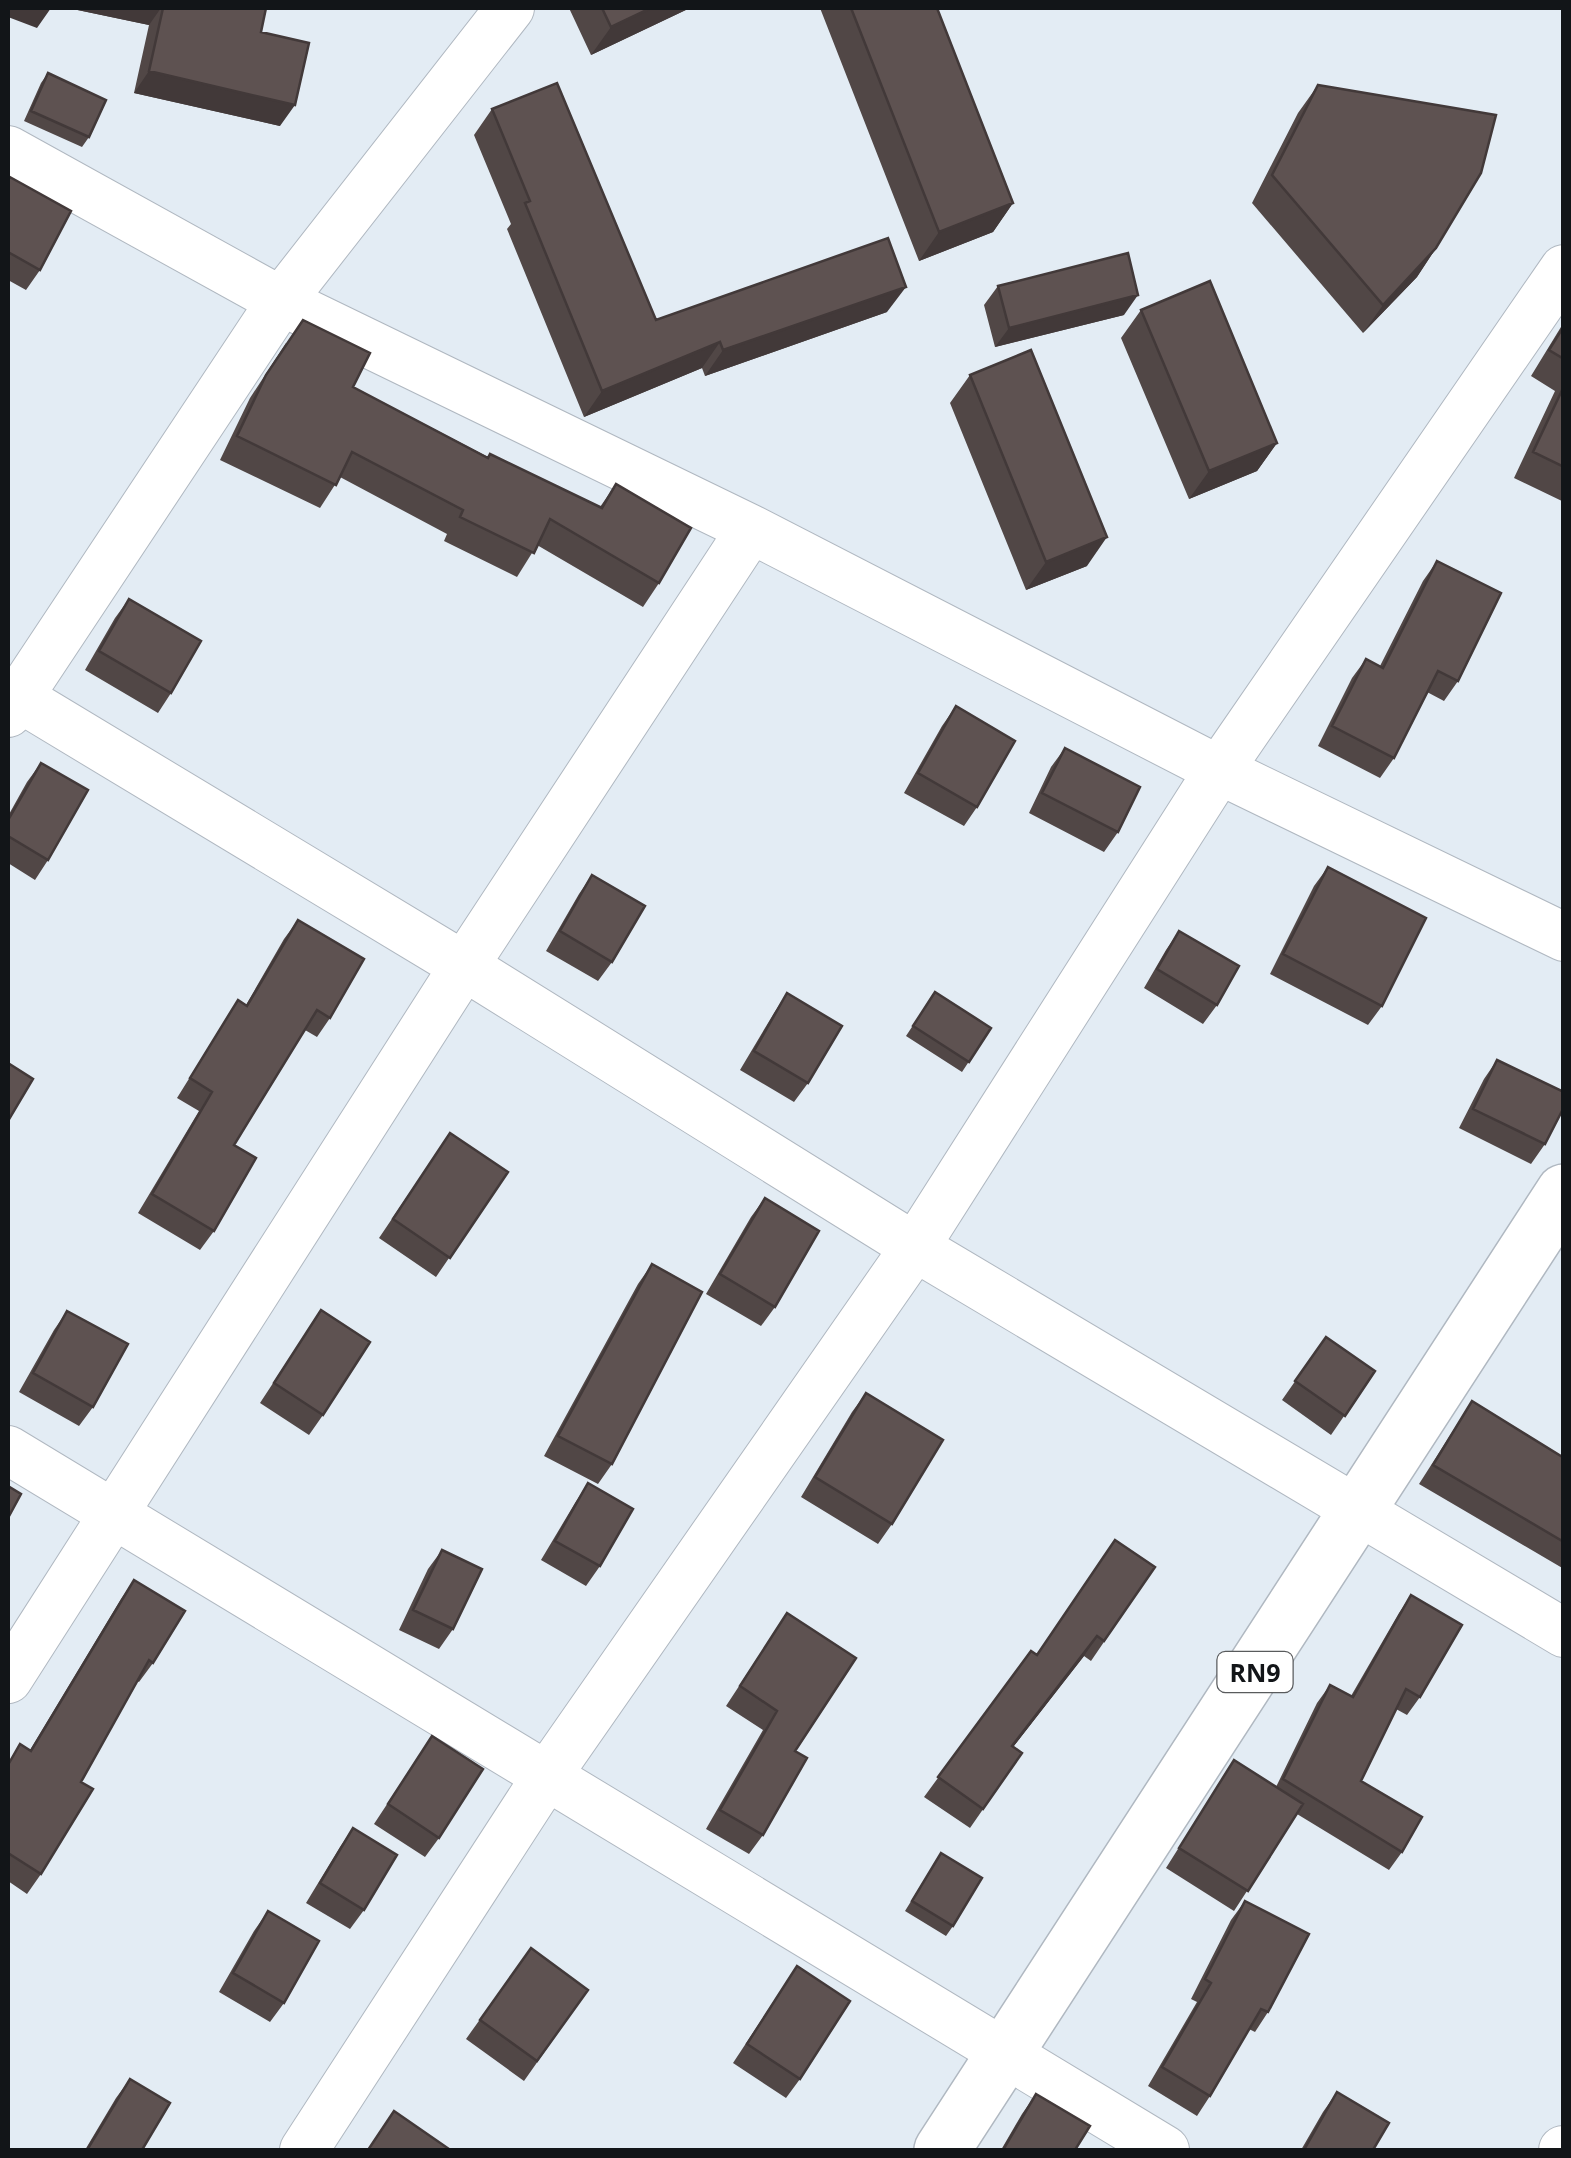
<svg xmlns="http://www.w3.org/2000/svg" width="1571" height="2158" viewBox="0 0 1571 2158" font-family="'Open Sans',sans-serif">
	<style>
		.lines { fill: none; stroke-linecap: round; stroke-linejoin: round }
		.street-casing { stroke: #b0b8c1; stroke-width: 50 }
		.primary-casing { stroke: #b0b8c1; stroke-width: 58 }
		.street { stroke: #fff; stroke-width: 48 }
		.primary { stroke: #fff; stroke-width: 55 }
		.wall { fill: #514746 }
		.shaded-wall { fill: #423939 }
		.building { fill: #5e5251; stroke: #423939; stroke-width: 2.5 }
		.labels { text-anchor: middle; dominant-baseline: central; stroke-width: 10; stroke-linejoin: round; paint-order: stroke }
		.shield { fill: #fff; stroke: #595b5d; stroke-width: 2.5 }
		.shield-label { font-size: 25px; font-weight: bold; fill: #121518 }
	</style>
	<rect width="100%" height="100%" fill="#e3ecf4"/>
	<g class="lines">
		<defs>
			<path id="street" d="M8,150l273,151 470,228 468,241 345,167
				M8,691l456,275 451,281 649,386
				M8,713l273,-412 229,-293
				M8,1450l1157,700
				M8,1679l456,-713 287,-437
				M304,2150l242,-373 369,-530 304,-477 345,-501
				M1563,2150h1"/>
			<path id="primary" d="M942,2150l622,-958"/>
		</defs>
		<!-- street casing -->
		<use href="#street" class="street-casing"/>
		<!-- primary casing -->
		<use href="#primary" class="primary-casing"/>
		<!-- street -->
		<use href="#street" class="street"/>
		<!-- primary -->
		<use href="#primary" class="primary"/>
	</g>
	<!-- wall -->
	<path class="wall" d="M68,8h198l-5,24 19,94 -146,-33 15,-68z
		M569,8h121l-99,47z
		M820,8h117l76,195 -20,29 -74,29z
		M48,73l41,64 -7,10 -58,-26 17,-38z
		M1318,85l118,163 -19,29 -54,56 -111,-130 46,-90z
		M492,109l164,211 231,-8 -182,64 -3,-8 -118,49 -77,-188 4,-5 -37,-89z
		M8,176l32,94 -14,20 -18,-10z
		M998,286l126,29 -129,32 -11,-42z
		M1141,310l136,133 -20,28 -68,28 -68,-161z
		M1564,322v180l-50,-24 41,-87 -24,-15z
		M286,343l67,44 135,70 112,50 16,-23 43,99 -16,24 -106,-62 -20,32 -73,-36 3,-7 -107,-57 -20,31 -100,-48 30,-62z
		M970,375l117,191 -61,24 -76,-187z
		M1437,561l21,120 -14,20 -17,-9 -33,66 -14,20 -62,-32 34,-68 14,-19 14,7 43,-85z
		M129,599l42,94 -13,20 -73,-43 30,-52z
		M956,706l21,101 -13,19 -60,-33 38,-67z
		M1065,748l53,84 -14,20 -75,-39 22,-46z
		M41,763l7,97 -13,20 -27,-17v-47l19,-34z
		M1328,867l54,139 -14,19 -98,-51 44,-88z
		M592,875l20,87 -14,19 -52,-30 33,-57z
		M298,920l32,98 -13,19 -12,-7 -71,115 -20,86 -14,19 -62,-37 61,-102 -22,-13 61,-98 8,5 38,-66z
		M1179,931l38,74 -14,19 -59,-36 22,-38z
		M935,992l56,36 -29,44 -56,-36z
		M787,993l21,90 -14,19 -54,-32 34,-57z
		M1497,1060l48,84 -14,20 -72,-36 25,-49z
		M450,1133l58,39 -72,105 -57,-39z
		M765,1198l10,109 -14,19 -55,-32 45,-77z
		M652,1264l-40,200 -14,20 -54,-28 94,-172z
		M321,1310l2,105 -14,20 -49,-32z
		M67,1311l26,96 -14,19 -60,-34 35,-62z
		M1326,1337l49,34 -44,64 -49,-35z
		M866,1393l26,131 -14,20 -77,-47 51,-85z
		M1472,1401l92,57v111l-145,-85z
		M588,1483l12,83 -14,20 -45,-26 34,-57z
		M442,1550l11,79 -14,20 -40,-19 29,-61z
		M1155,1567l-64,94 -7,-5 -71,91 9,6 -52,75 -46,-31 107,-146 5,4z
		M134,1580l19,83 -14,19 -2,-1 -56,101 -40,92 -14,20 -19,-13v-118l12,-19 10,6 91,-151z
		M1411,1595l9,102 -13,18 -11,-6 -35,72 41,71 -13,18 -92,-56 -63,97 -68,-43 68,-108 42,27 41,-84 13,-18 21,11 48,-83z
		M787,1613l8,138 -32,84 -14,19 -43,-25 57,-99 -37,-24z
		M432,1736l7,102 -14,19 -51,-33z
		M353,1828l11,82 -14,19 -44,-26 34,-56z
		M941,1853l12,73 -7,10 -41,-25z
		M1245,1901l23,111 -13,20 -6,-3 -39,67 -13,20 -49,-30 49,-84 -6,-3 40,-79z
		M268,1911l16,92 -14,19 -51,-30 35,-61z
		M531,1948l57,42 -64,91 -58,-42z
		M797,1966l3,113 -14,19 -53,-35z
		M130,2079l12,71h-57l31,-52z
		M1337,2092l36,58h-72l22,-38z
		M1036,2094l39,56h-74l21,-36z"/>
	<!-- shaded-wall -->
	<path class="shaded-wall" d="M8,8h43l-14,20 -29,-11z
		M68,8h93l-12,17z
		M651,8h39l-99,47 20,-28z
		M149,71l146,34 -15,21 -146,-33z
		M1013,203l-20,29 -74,29 20,-29z
		M1436,248l-19,29 -54,56 20,-28z
		M906,287l-19,25 -182,64 18,-26z
		M1138,295l-14,20 -129,32 14,-19z
		M720,342l-18,26 -118,49 18,-26z
		M1277,443l-20,28 -68,28 20,-28z
		M1107,537l-20,29 -61,24 20,-28z
		M1097,1636l-13,20 -85,109 13,-19z"/>
	<!-- building -->
	<path class="building" d="M163,8h103l-5,24 48,11 -14,62 -146,-34z
		M602,8h49l-40,19z
		M851,8h86l76,195 -74,29z
		M48,73l58,27 -17,37 -58,-26z
		M557,83l99,237 232,-82 18,49 -183,63 -3,-8 -118,49 -77,-188 5,-2 -38,-92z
		M1318,85l178,30 -15,58 -45,75 -53,57 -111,-130z
		M8,176l63,35 -31,59 -32,-18z
		M1128,253l10,42 -129,33 -11,-42z
		M1210,281l67,162 -68,28 -68,-161z
		M303,320l67,33 -17,34 135,71 2,-4 112,54 14,-24 75,44 -32,55 -109,-64 -16,34 -74,-36 3,-7 -111,-58 -16,33 -99,-49 29,-61z
		M1564,326v33l-15,-9z
		M1031,350l76,187 -61,25 -76,-187z
		M1564,386v81l-31,-15z
		M1437,561l64,32 -43,88 -20,-10 -44,87 -62,-32 34,-67 17,9z
		M129,599l72,42 -30,52 -72,-42z
		M956,706l59,35 -38,66 -59,-34z
		M1065,748l75,39 -22,45 -76,-39z
		M41,763l47,27 -40,70 -40,-24v-16z
		M1328,867l98,51 -44,88 -99,-52z
		M592,875l53,31 -33,56 -52,-31z
		M298,920l66,39 -34,59 -13,-8 -83,135 22,13 -42,73 -62,-37 60,-102 -22,-14 48,-78 9,6z
		M1179,931l60,35 -22,39 -60,-36z
		M935,992l56,36 -22,34 -56,-36z
		M787,993l55,33 -34,57 -54,-32z
		M1497,1060l67,32v15l-19,37 -72,-35z
		M8,1063l25,16 -25,42z
		M450,1133l58,39 -58,86 -57,-39z
		M765,1198l54,33 -44,76 -55,-33z
		M652,1264l50,28 -90,172 -54,-28z
		M321,1310l49,32 -47,73 -49,-32z
		M67,1311l61,33 -35,63 -60,-34z
		M1326,1337l49,34 -30,45 -50,-35z
		M866,1393l77,47 -51,84 -77,-47z
		M1472,1401l92,57v84l-131,-77z
		M588,1483l45,26 -33,57 -45,-25z
		M8,1486l13,8 -13,24z
		M1115,1540l40,27 -51,74 -7,-5 -85,110 10,7 -39,56 -45,-32 93,-126 6,4z
		M442,1550l40,19 -29,60 -40,-19z
		M134,1580l51,31 -32,52 -4,-3 -68,122 12,7 -52,85 -33,-21v-88l12,-21 11,7z
		M1411,1595l51,30 -42,72 -14,-8 -45,92 61,36 -20,35 -119,-73 47,-94 23,12z
		M787,1613l69,45 -61,93 12,7 -44,77 -43,-25 57,-99 -37,-25z
		M432,1736l51,33 -44,69 -51,-34z
		M1234,1760l69,44 -55,87 -69,-43z
		M353,1828l44,27 -33,55 -44,-27z
		M941,1853l41,25 -29,48 -41,-25z
		M1245,1901l64,33 -41,78 -7,-3 -51,87 -48,-29 49,-84 -6,-4z
		M268,1911l51,30 -35,62 -51,-30z
		M531,1948l57,42 -51,71 -57,-41z
		M797,1966l53,35 -50,78 -53,-35z
		M130,2079l40,24 -28,47h-55z
		M1337,2092l52,31 -16,27h-69z
		M1036,2094l54,32 -15,24h-72z
		M394,2111l55,38 -2,1h-79z"/>
	<g class="labels">
		<!-- shield labels -->
		<rect class="shield" x="1217.5" y="1652" width="75" height="40" rx="8"/>
		<g class="shield-label">
			<text x="1255" y="1672">RN9</text>
		</g>
	</g>
	<!-- border -->
	<rect width="1571" height="2158" fill="none" stroke="#121518" stroke-width="20"/>
</svg>
